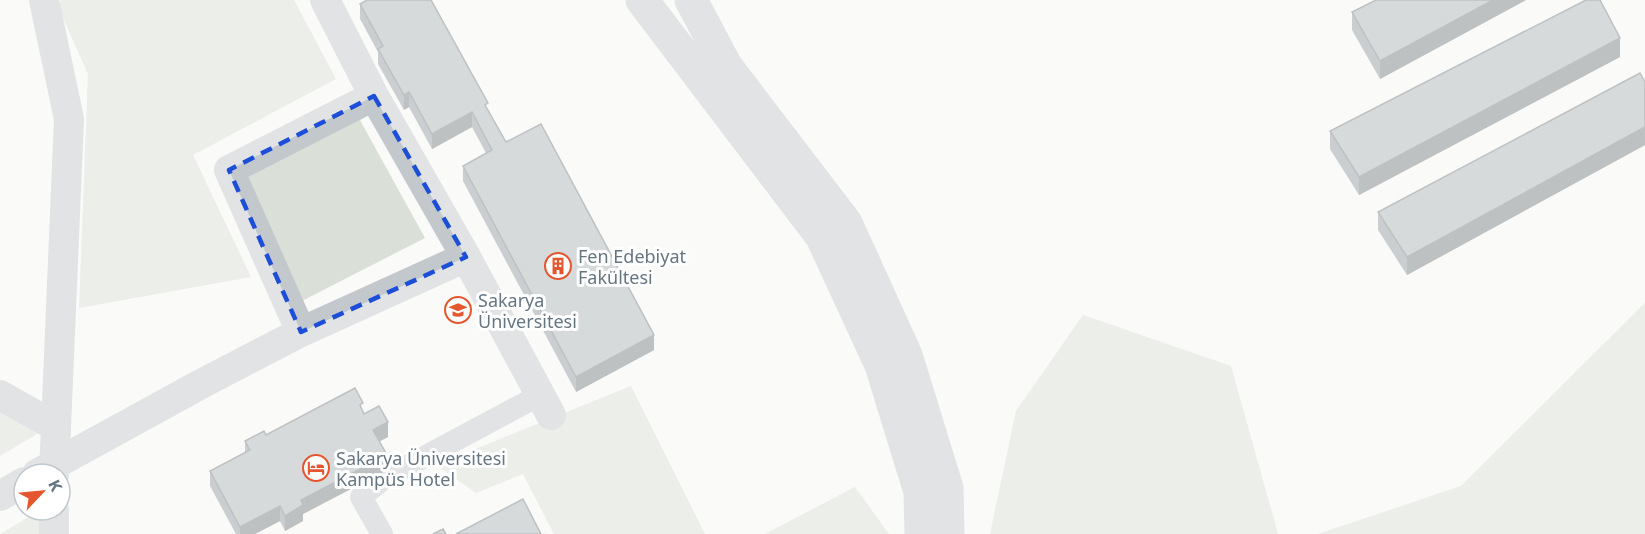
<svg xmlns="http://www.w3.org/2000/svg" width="1645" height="534" viewBox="0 0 1645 534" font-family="'Noto Sans',sans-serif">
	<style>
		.green { fill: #dadfd7 }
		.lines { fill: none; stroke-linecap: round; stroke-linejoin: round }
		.pedestrian { stroke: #c3c8cc; stroke-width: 22 }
		.minor { stroke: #c3c8cc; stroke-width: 30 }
		.tertiary { stroke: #c3c8cc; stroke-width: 33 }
		.wall { fill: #929a9f }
		.shaded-wall { fill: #777d82 }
		.building { fill: #aab3b9; stroke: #777d82; stroke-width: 1.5 }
		.marked { fill: none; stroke: #1d4ed8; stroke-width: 4.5; stroke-dasharray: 12 8; stroke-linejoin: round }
		.labels { text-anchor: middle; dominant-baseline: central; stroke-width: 6; stroke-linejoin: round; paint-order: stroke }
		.poi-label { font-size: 18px; fill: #657683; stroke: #fff; text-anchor: start }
	</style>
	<rect width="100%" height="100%" fill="#fafaf8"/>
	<!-- green -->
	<path class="green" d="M61,0h233l42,79 -143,76 58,122 -172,31 9,-234 -29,-65z
		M355,111l70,127 -129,66 -70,-130z
		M1645,303v231h-327l143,-48z
		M1083,315l148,51 47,168h-288l26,-123z
		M631,386l74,148h-151l-31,-60 -47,19 -40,-28z
		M0,411l42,20 -42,25z
		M855,487l34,47h-124z
		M39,511v23h-39z"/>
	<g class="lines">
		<!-- pedestrian -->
		<path class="pedestrian" d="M382,534l-21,-37 24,-19 155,-83"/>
		<!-- minor -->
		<path class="minor" d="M44,0l25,119 -15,355
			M325,0l49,96
			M466,257l85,158
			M0,395l55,31
			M37,474l164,-90 100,-52 165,-75 -92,-161 -145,74 72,162
			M0,496l24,-14
			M54,534v-24"/>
		<!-- tertiary -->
		<path class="tertiary" d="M642,0l180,237 59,128 39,127 1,42
			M691,0l35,66 120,157 60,132 41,133 1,46"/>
	</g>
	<!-- wall -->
	<path class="wall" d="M1526,0l-146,79 -28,-49v-18z
		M360,4l128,106 18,32 148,208 -78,42 -113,-211v-15l23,-13 -14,-26 -40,22 -23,-42 -5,3 -26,-46v-12l-18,-33z
		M1620,57l-261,138 -29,-46v-18z
		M1645,82v63l-238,130 -29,-45v-18z
		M363,412l1,2 24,23 -9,4 8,29 -84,44v7l-18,10 -5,-10 -25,13h-19l-26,-48v-15l35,-18v-12z"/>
	<!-- shaded-wall -->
	<path class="shaded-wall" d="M1493,0h33l-146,79v-18z
		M1620,38v19l-261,138v-18z
		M409,92v15l-5,3v-15z
		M472,112v15l-40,22v-15z
		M1645,127v18l-238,130v-18z
		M654,335v15l-78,42v-15z
		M388,422v15l-15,8v-15z
		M387,455v15l-84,44v7l-18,10v-15l16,-16z
		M280,506v15l-25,13h-15v-7z"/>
	<!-- building -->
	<path class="building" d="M367,0h64l57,103 -3,2 21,37 35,-18 113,211 -78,42 -113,-211 29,-16 -20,-38 -40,22 -23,-42 -5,3 -26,-46 5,-3 -23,-42z
		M1376,0h117l-113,61 -28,-49z
		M1586,0h14l20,38 -261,139 -29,-46z
		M1640,73l5,9v45l-238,130 -29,-45z
		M355,388l8,15 -3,2 4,9 15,-8 9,16 -15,8 14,25 -86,45 2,5 -18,11 -5,-10 -40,21 -30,-56 40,-21 -5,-9 19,-10 2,4z
		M523,499l18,35h-85z
		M443,529l3,5h-13z"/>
	<!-- marked area -->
	<path d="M0 0H1645V534H0ZM374,96l92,161 -165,75 -72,-162z" fill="#fafaf8" fill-opacity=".55" fill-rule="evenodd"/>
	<path class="marked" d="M374,96l92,161 -165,75 -72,-162z"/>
	<!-- icons -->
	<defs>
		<symbol id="building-ring" viewBox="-11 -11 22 22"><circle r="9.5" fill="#fff" stroke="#e4572e" stroke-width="1.5"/><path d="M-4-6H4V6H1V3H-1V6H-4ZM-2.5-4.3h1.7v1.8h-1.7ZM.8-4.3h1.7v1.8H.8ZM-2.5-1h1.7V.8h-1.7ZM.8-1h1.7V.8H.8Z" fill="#e4572e"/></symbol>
		<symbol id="university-ring" viewBox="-11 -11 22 22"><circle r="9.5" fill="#fff" stroke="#e4572e" stroke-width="1.5"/><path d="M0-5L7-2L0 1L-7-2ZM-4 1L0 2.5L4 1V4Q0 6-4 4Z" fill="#e4572e"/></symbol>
		<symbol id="hotel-ring" viewBox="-11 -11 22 22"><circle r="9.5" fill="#fff" stroke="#e4572e" stroke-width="1.5"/><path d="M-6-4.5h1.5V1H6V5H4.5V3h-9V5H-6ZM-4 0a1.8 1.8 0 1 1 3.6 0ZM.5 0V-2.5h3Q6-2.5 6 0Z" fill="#e4572e"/></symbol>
	</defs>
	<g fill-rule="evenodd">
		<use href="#building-ring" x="543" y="251" width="30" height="30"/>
		<use href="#university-ring" x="443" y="295" width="30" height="30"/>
		<use href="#hotel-ring" x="301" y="453" width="30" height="30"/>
	</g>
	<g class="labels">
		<!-- poi labels -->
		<g class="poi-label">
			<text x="578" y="256">Fen Edebiyat<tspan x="578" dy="21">Fakültesi</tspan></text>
			<text x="478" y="300">Sakarya<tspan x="478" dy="21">Üniversitesi</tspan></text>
			<text x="336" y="458">Sakarya Üniversitesi<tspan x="336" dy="21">Kampüs Hotel</tspan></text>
		</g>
	</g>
	<!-- north arrow -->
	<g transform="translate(42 492) rotate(64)"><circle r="28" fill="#ffffff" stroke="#c1c8cd" stroke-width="1.5"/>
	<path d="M0-4.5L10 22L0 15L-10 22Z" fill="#e4572e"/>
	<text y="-9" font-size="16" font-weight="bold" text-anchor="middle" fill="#657683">K</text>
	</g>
</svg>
